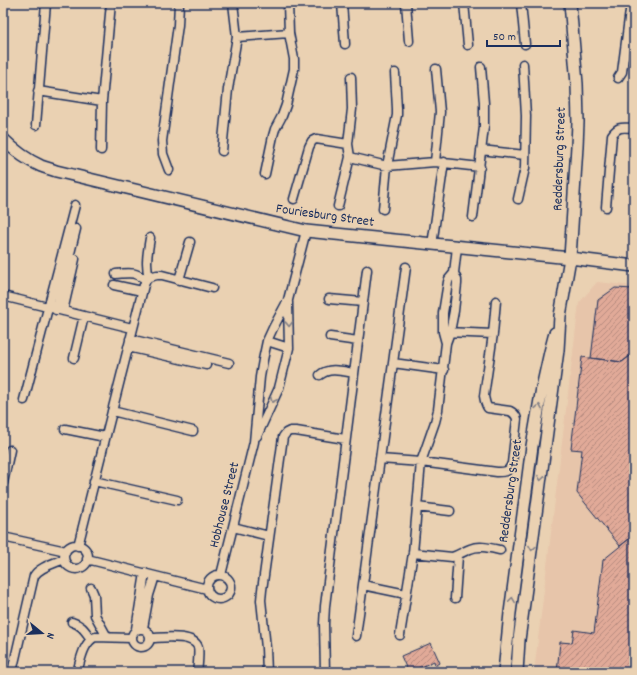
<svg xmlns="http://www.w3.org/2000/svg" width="637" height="675" viewBox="0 0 637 675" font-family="Dekko,sans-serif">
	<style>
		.built { fill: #e7c5aa }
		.building { fill: url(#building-hatch); stroke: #1b2f5e }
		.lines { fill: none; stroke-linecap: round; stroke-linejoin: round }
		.street-casing { stroke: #1b2f5e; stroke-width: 11 }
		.secondary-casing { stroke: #1b2f5e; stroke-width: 14 }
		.street { stroke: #ead1b2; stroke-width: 8 }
		.secondary { stroke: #ead1b2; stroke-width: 11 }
		.oneway { stroke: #828088 }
		.labels { text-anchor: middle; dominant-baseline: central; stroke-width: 3; stroke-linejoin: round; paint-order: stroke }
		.street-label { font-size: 14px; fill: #1b2f5e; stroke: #ead1b2 }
	</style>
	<defs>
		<pattern id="building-hatch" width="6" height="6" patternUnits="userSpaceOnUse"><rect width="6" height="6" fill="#e1aa98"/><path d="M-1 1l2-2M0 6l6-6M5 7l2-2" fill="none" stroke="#b68b7f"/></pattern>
	</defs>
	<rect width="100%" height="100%" fill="#ead1b2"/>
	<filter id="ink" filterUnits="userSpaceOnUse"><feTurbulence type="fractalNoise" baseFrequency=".025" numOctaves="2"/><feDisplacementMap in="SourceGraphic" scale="8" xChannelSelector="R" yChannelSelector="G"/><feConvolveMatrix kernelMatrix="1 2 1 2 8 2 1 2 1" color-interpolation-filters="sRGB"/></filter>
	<g filter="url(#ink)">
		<!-- built -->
		<path class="built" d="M597,282l37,4v386h-100l45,-369z"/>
		<!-- building -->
		<path class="building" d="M615,288l19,1v64l-12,9 -31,-4 7,-58z
			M634,353v182l-14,11 -43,-53 5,-43 -11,-1 11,-92 40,5z
			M634,535v137h-77l3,-30 12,1 2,-13 20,3 9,-73z
			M431,643l9,20 -5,2 -1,-4 -19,9 1,2h-8l-7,-16z
			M437,666l3,6h-15z"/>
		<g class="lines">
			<defs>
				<path id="street" d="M342,3l3,41
					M406,3l3,38
					M464,3l4,42
					M521,3l4,41
					M237,37l52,-4
					M618,78l4,-6 9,-69
					M38,91l64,10
					M36,125l10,-122
					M348,144l4,-35 -1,-32
					M101,150l1,-49 9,-98
					M481,150l44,5
					M222,151l6,-62 9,-52 -4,-34
					M435,162l5,-50 -4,-43
					M169,170l-6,-16 -1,-13 16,-116 1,-22
					M265,174l8,-38 2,-7 7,-13 4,-11 8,-36v-10l-5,-26 -1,-30
					M294,199l15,-52 3,-6 4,-2 32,5 2,13 37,9 48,-4 45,5
					M518,199l7,-31 1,-52 -3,-52
					M338,206l12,-49
					M606,207l6,-72c7,-10 11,-7 22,-7
					M383,209l4,-43 10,-51v-6l-2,-36
					M473,217l11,-90v-24l-3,-36
					M432,245l12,-83
					M116,274c14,-1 18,-3 30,6
					M149,277c-4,-13 -1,-26 1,-39
					M179,280l11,-38
					M114,285l28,6
					M3,296l129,32
					M329,299l34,3
					M56,310l20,-81
					M63,311l12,-52
					M446,332l47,2
					M330,337l28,4
					M130,339l99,24
					M267,341l22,7
					M446,343l-3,-11v-19l5,-31 1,-3 5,-6
					M128,347l78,18
					M74,358l10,-42
					M393,363l51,7
					M320,375c9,-8 22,-4 34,-2
					M24,400l51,-195
					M112,411l81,20
					M65,429l40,8
					M257,436l22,-48 10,-40 -1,-46
					M380,459l41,3 76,10c9,0 12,0 15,-9l5,-44c-1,-4 -3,-6 -7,-8l-22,-3c-3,-4 -3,-7 -4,-12l9,-62 3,-33
					M94,481l83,19
					M3,483l7,-33
					M417,507l33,4
					M233,527l36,9
					M3,537l63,14
					M64 557a12 12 0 1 1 24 0a12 12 0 1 1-24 0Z
					M78,546l66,-261 2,-5 3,-3 8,-2h5l50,13
					M413,553l39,4c7,-2 12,-6 18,-8 9,-4 20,-1 30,1
					M87,559l120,30
					M207 587a12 12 0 1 1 24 0a12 12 0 1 1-24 0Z
					M221,575l33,-133 6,-65 3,-17 4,-19 6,-13 15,-28 18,-69
					M363,585l43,9
					M91,588l3,7 1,20 12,22
					M455,598l3,-42
					M72,622c10,3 13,9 19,17
					M143,628l6,-33 6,-19
					M132 638a9 9 0 1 1 18 0a9 9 0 1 1-18 0Z
					M136,629l9,-56
					M400,635l13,-82 8,-91 14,-40 3,-12 8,-67 4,-11 4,-21 3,-27v-4l-3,-7 3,-26
					M356,636l50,-369
					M150,638c11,0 43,-5 48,9 1,3 0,20 -1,25
					M12,672l22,-96c5,-9 21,-13 30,-17
					M77,672c4,-12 6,-29 18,-35l36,1
					M267,672l-1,-24 -5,-48 1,-10 21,-153 3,-4 4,-2h6l49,8
					M325,672l-1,-48 1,-18 42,-336"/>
				<path id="secondary" d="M3,139c10,10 24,21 38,27 5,2 10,3 15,5l250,60 264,27 64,8
					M504,672l6,-59 22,-167 10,-58 8,-36 5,-19
					M517,672l2,-32 39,-290 2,-34 10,-58 7,-112 1,-24 -1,-38 -7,-81"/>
			</defs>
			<!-- street casing -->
			<use href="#street" class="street-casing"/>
			<!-- secondary casing -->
			<use href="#secondary" class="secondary-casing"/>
			<!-- street -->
			<use href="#street" class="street"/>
			<!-- secondary -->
			<use href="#secondary" class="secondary"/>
		</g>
		<!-- one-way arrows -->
		<defs><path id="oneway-chevron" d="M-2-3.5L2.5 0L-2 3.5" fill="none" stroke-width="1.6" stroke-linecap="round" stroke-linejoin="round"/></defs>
		<g class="oneway">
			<use href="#oneway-chevron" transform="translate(289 324) rotate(88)"/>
			<use href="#oneway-chevron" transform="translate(273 400) rotate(115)"/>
			<use href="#oneway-chevron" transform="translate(539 407) rotate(-80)"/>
			<use href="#oneway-chevron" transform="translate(541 478) rotate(98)"/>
			<use href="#oneway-chevron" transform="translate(532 548) rotate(99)"/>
			<use href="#oneway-chevron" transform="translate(512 600) rotate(-82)"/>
		</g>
	</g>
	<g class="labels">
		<!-- street labels -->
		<g class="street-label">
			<text transform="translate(560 159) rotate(-88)">Reddersburg Street</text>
			<text transform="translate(325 216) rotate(8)">Fouriesburg Street</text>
			<text transform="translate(511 491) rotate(-82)">Reddersburg Street</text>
			<text transform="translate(225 505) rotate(-76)">Hobhouse Street</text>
		</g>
	</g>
	<!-- margin -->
	<rect width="637" height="675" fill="none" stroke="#ead1b2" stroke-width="16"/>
	<rect x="8" y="8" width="621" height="659" fill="none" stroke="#1b2f5e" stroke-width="1.5" filter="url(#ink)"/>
	<!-- north arrow -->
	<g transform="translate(42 633) rotate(108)" stroke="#ead1b2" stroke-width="3" paint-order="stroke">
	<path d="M0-3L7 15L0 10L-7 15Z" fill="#1b2f5e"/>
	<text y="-6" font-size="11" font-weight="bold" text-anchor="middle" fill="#1b2f5e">N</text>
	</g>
	<!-- scale -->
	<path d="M487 40v6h73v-6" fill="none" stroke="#1b2f5e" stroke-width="2"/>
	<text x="493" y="40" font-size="12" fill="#1b2f5e" stroke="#ead1b2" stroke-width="3" paint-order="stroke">50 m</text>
</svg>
